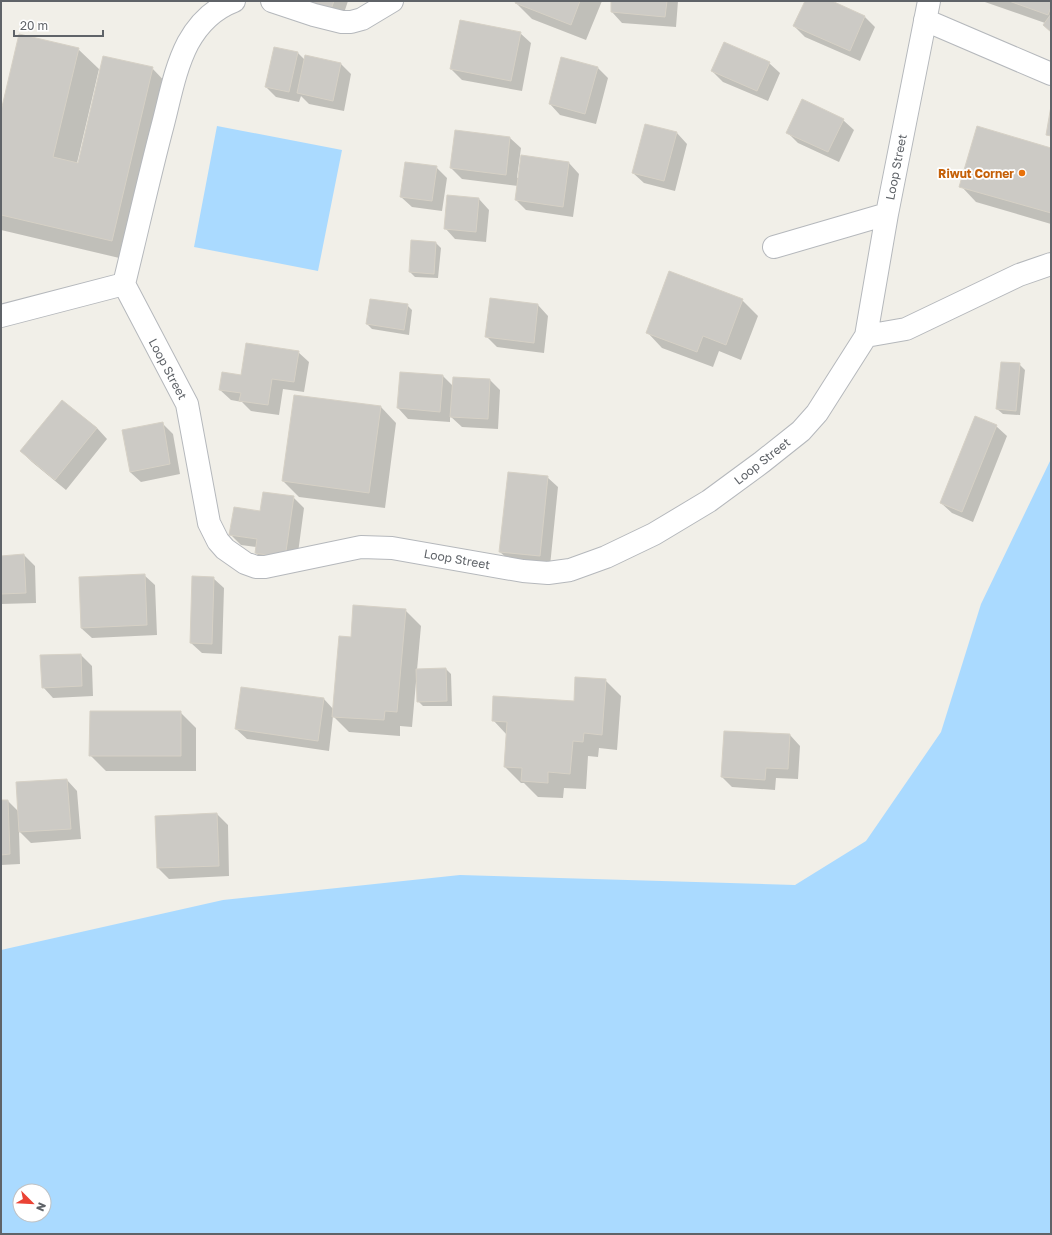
<svg xmlns="http://www.w3.org/2000/svg" width="1052" height="1235" viewBox="0 0 1052 1235" font-family="'Golos Text',sans-serif">
	<style>
		.water { fill: #aadaff; fill-rule: evenodd }
		.shadow { fill: #0003 }
		.building { fill: #cccac5; stroke: #d6d1c6 }
		.lines { fill: none; stroke-linecap: round; stroke-linejoin: round }
		.minor-casing { stroke: #b5b8bc; stroke-width: 24 }
		.minor { stroke: #fff; stroke-width: 22 }
		.food-dot { fill: #e8710a; stroke: #fff; stroke-width: 1.5 }
		.labels { text-anchor: middle; dominant-baseline: central; stroke-width: 3.5; stroke-linejoin: round; paint-order: stroke }
		.street-label { font-size: 12px; fill: #5f6368; stroke: #fff }
		.food-label { font-size: 12px; font-weight: bold; fill: #c56008; stroke: #fff; text-anchor: end }
	</style>
	<rect width="100%" height="100%" fill="#f1efe8"/>
	<!-- water -->
	<path class="water" d="M217,126l125,24 -24,121 -124,-24z
		M1051,459v775h-1050v-284l222,-50 237,-25 335,10 71,-44 75,-109 40,-128zM20,1191h24v24h-24z"/>
	<!-- shadow -->
	<path class="shadow" d="M279,1h69l-7,21z
		M517,1h85l-16,39 -54,-21 -16,-16z
		M612,1h66l-2,26 -54,-4 -10,-11z
		M806,1h24l35,16 10,10 -15,34 -55,-24 -11,-11z
		M982,1h69v31l-7,-7 1,-2z
		M520,33l11,10 -9,48 -60,-11 -11,-11z
		M78,49l21,20 -22,94 1,1 74,-96 20,21 -40,172 -131,-31v-114z
		M298,53l7,7 1,-4 35,8 10,10 -7,37 -35,-7 -8,-8 -2,6 -23,-5 -10,-10z
		M769,63l11,10 -12,28 -45,-19 -11,-11z
		M597,67l11,11 -12,46 -36,-9 -10,-11z
		M843,120l11,10 -15,32 -41,-19 -11,-11z
		M456,131l54,7 11,10 -4,30 52,-15 10,11 -6,43 -47,-7 -10,-10 2,-14 -56,-7 -11,-11z
		M677,133l10,11 -12,47 -31,-8 -11,-10z
		M1051,150v74l-75,-22 -15,-16z
		M436,167l11,11 -5,33 -30,-4 -11,-10z
		M479,199l10,11 -3,32 -31,-3 -10,-11z
		M412,241l24,2 5,5 -3,30 -23,-1 -5,-5z
		M491,300l47,5 10,11 -4,37 -47,-6 -11,-11z
		M742,300l16,16 -17,44 -22,-9 -6,16 -51,-19 -15,-16z
		M407,305l5,5 -3,25 -37,-6 -5,-5z
		M298,352l11,10 -5,30 -21,-3 -4,26 -28,-4 -9,-9 -11,-2 -11,-10 22,-14z
		M1019,364l6,6 -5,45 -17,-1 -6,-5z
		M443,376l10,10 37,-6 10,10 -2,39 -36,-2 -12,-11v6l-42,-3 -10,-11z
		M62,401l35,27 10,11 -41,51 -34,-28 -11,-11z
		M381,407l15,16 -11,85 -86,-11 -16,-16z
		M162,423l11,11 7,40 -39,8 -11,-10z
		M996,426l11,10 -34,86 -21,-9 -11,-10z
		M547,477l11,10 -8,79 -39,-4 -11,-10z
		M293,497l11,11 -8,60 -30,-4 -10,-11 1,-6 -16,-2 -10,-10 30,-23z
		M24,555l11,11 1,37 -35,1v-47z
		M144,575l11,10 2,50 -65,3 -11,-10z
		M213,578l11,10 -2,66 -20,-1 -11,-10z
		M405,610l16,16 -4,44 29,-1 5,5 1,32h-29l-5,-5v-19h-2l-4,45 -12,-1v10l-51,-4 -16,-16 -4,35 -82,-12 -11,-10 88,-30 10,11 18,-72z
		M81,655l11,11 1,30 -40,2 -10,-11 -1,-31z
		M605,680l16,16 -4,54 -18,-2 -1,9 -10,-1 -2,33 -22,-1 -1,10 -25,-1 -14,-14h-3l-16,-16 2,-32 -14,-15 82,-18z
		M180,712l16,16v43h-90l-16,-16z
		M790,735l10,11 -2,33 -22,-1 -1,12 -43,-3 -10,-10z
		M67,780l10,11 4,48 -50,4 -12,-12 1,33 -19,1v-64h7l11,11z
		M217,814l11,11 1,51 -60,3 -11,-11z"/>
	<!-- building -->
	<path class="building" d="M297,1h37l-4,11z
		M516,1h64l-9,24 -56,-22z
		M611,1h56l-2,16 -54,-5z
		M805,1h27l33,15 -15,35 -57,-25z
		M1009,1h42v6l-3,8z
		M1051,14v18l-8,-7z
		M460,20l61,12 -10,49 -61,-12z
		M19,34l60,14 -26,109 25,6 25,-107 50,11 -41,174 -111,-26v-104z
		M724,42l46,20 -13,29 -46,-20z
		M274,47l24,5 -9,40 -24,-5z
		M305,55l36,8 -8,38 -36,-8z
		M561,57l37,10 -13,47 -36,-10z
		M802,99l42,20 -16,33 -42,-19z
		M1051,106v30l-5,-1z
		M645,124l32,8 -13,49 -32,-8z
		M977,126l74,22v65l-92,-26z
		M455,130l55,7 -4,38 -56,-7z
		M521,155l48,7 -6,45 -48,-7z
		M405,162l32,4 -5,35 -32,-4z
		M447,195l32,3 -3,34 -32,-3z
		M411,240l25,2 -2,32 -25,-2z
		M669,271l74,28 -17,46 -23,-9 -6,16 -51,-19z
		M490,298l48,6 -4,39 -49,-6z
		M370,299l38,5 -4,26 -38,-6z
		M246,343l53,8 -5,31 -22,-3 -4,26 -29,-4 2,-8 -22,-3 3,-18 19,3z
		M1001,362l19,1 -4,48 -20,-2z
		M400,372l43,3 -3,37 -43,-4z
		M453,377l37,2 -2,40 -38,-2z
		M294,395l87,11 -12,87 -87,-12z
		M62,400l35,28 -42,52 -35,-29z
		M975,416l22,9 -35,87 -22,-9z
		M163,422l7,42 -40,8 -8,-42z
		M508,472l40,4 -8,80 -41,-4z
		M263,492l31,4 -9,62 -30,-5 2,-14 -28,-4 5,-28 26,4z
		M24,554l2,39 -25,1v-38z
		M145,574l2,51 -66,3 -2,-51z
		M192,576l22,1 -2,67 -22,-1z
		M353,605l53,4 -9,103 -12,-1 -1,9 -52,-3 7,-81 12,1z
		M81,654l1,32 -40,2 -2,-33z
		M446,668l1,33 -30,1 -1,-33z
		M575,677l31,2 -4,56 -18,-2 -1,9 -10,-1 -3,33 -22,-2v11l-27,-2 1,-13 -18,-1 3,-45 -15,-1 1,-25 81,5z
		M241,687l83,11 -6,43 -83,-12z
		M90,711h91v45h-92z
		M724,731l66,3 -2,35 -22,-1 -1,12 -44,-3z
		M67,779l4,50 -52,3 -3,-50z
		M1,800h7l2,54 -9,1z
		M217,813l2,53 -62,2 -2,-52z"/>
	<g class="lines">
		<defs>
			<path id="minor" d="M234,1c-21,8 -35,22 -46,42 -13,25 -18,54 -25,81 -14,53 -26,107 -39,160l63,120 22,119 9,18 7,8 20,14 11,4h9l96,-20 31,1 131,23 25,2 22,-3 36,-13 48,-23 55,-33 53,-39 39,-31 16,-18 49,-77 21,-122 42,-213
				M272,1l42,14 28,7h9l11,-3 30,-18
				M925,20l126,54
				M774,247l113,-33
				M1,316l123,-32
				M866,336l40,-7 113,-54 32,-11"/>
		</defs>
		<!-- minor casing -->
		<use href="#minor" class="minor-casing"/>
		<!-- minor -->
		<use href="#minor" class="minor"/>
	</g>
	<!-- markers -->
	<circle class="food-dot" cx="1022" cy="173" r="4"/>
	<g class="labels">
		<!-- street labels -->
		<g class="street-label">
			<text transform="translate(896 167) rotate(-79)">Loop Street</text>
			<text transform="translate(168 369) rotate(62)">Loop Street</text>
			<text transform="translate(762 461) rotate(-38)">Loop Street</text>
			<text transform="translate(457 559) rotate(10)">Loop Street</text>
		</g>
		<!-- food labels -->
		<g class="food-label">
			<text x="1014" y="173">Riwut Corner</text>
		</g>
	</g>
	<!-- border -->
	<rect width="1052" height="1235" fill="none" stroke="#5f6368" stroke-width="4"/>
	<!-- north arrow -->
	<g transform="translate(32 1203) rotate(114)"><circle r="19" fill="#ffffff" stroke="#bfc1c3"/>
	<path d="M0-3L7 15L0 10L-7 15Z" fill="#ea4335"/>
	<text y="-6" font-size="11" font-weight="bold" text-anchor="middle" fill="#5f6368">N</text>
	</g>
	<!-- scale -->
	<path d="M14 30v6h89v-6" fill="none" stroke="#5f6368" stroke-width="2"/>
	<text x="20" y="30" font-size="12" fill="#5f6368" stroke="#ffffff" stroke-width="3" paint-order="stroke">20 m</text>
</svg>
